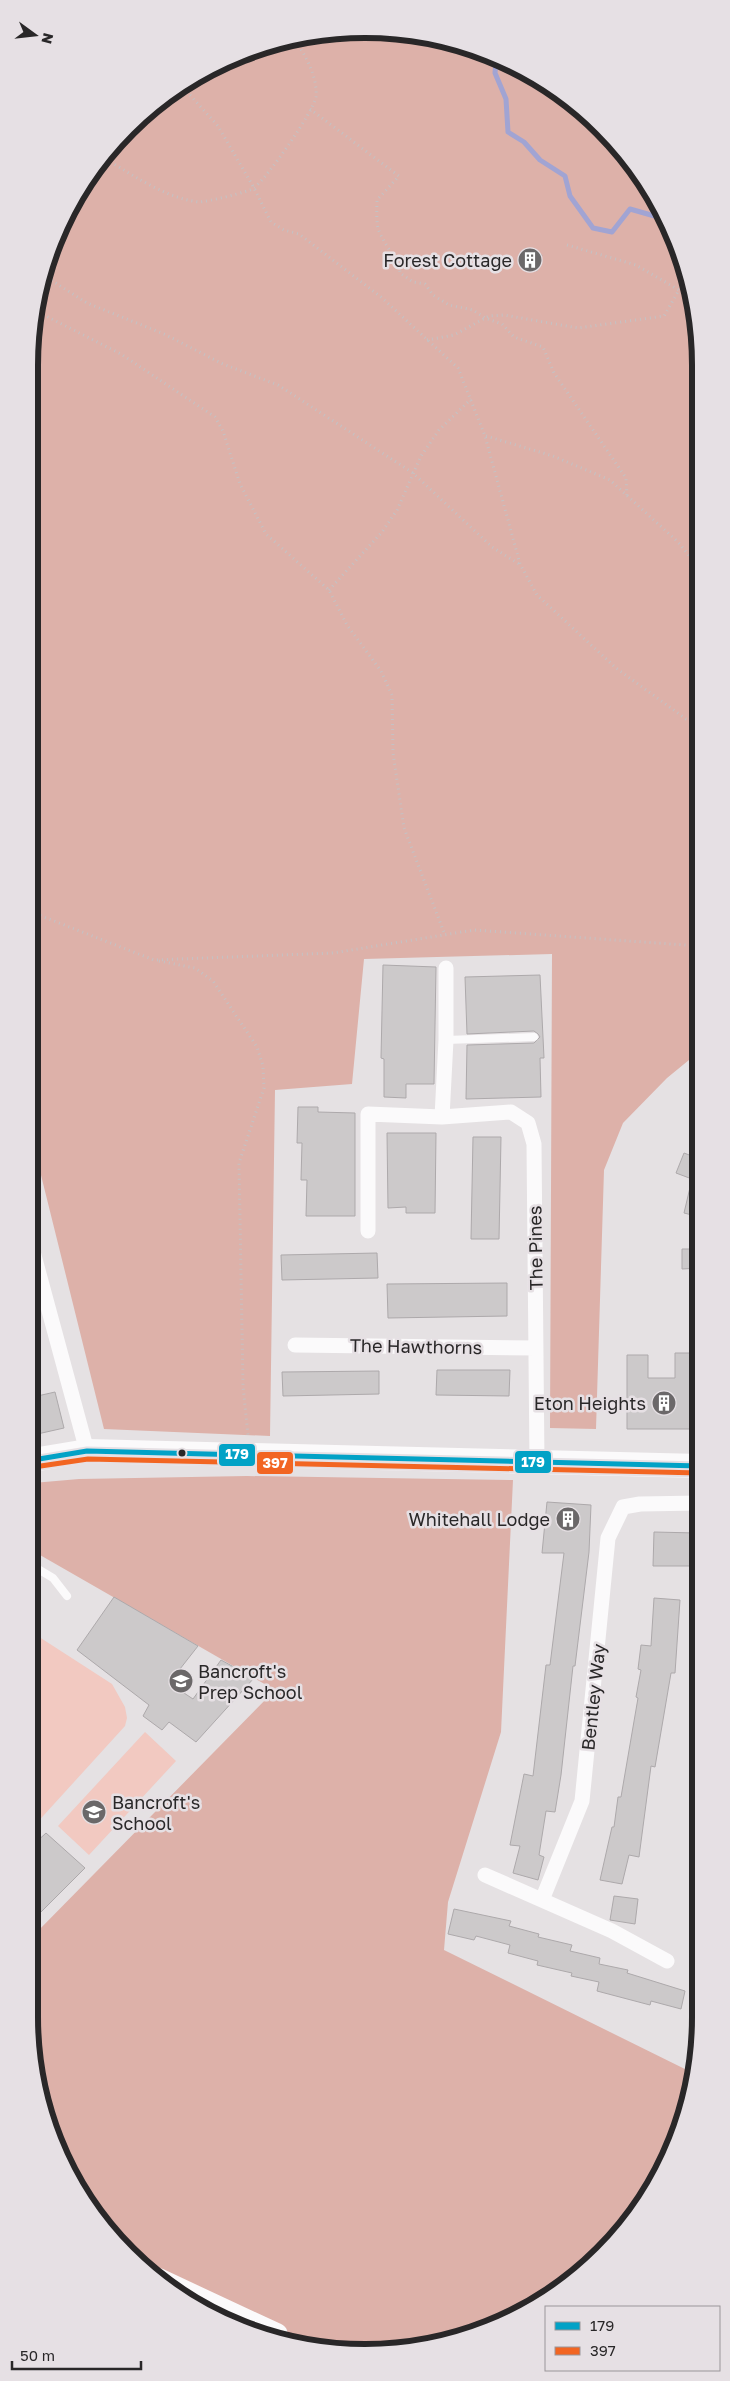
<svg xmlns="http://www.w3.org/2000/svg" width="730" height="2381" viewBox="0 0 730 2381" font-family="'Golos Text',sans-serif">
	<style>
		.green { fill: #f2c9c1 }
		.forest { fill: #ddb1a9 }
		.lines { fill: none; stroke-linecap: round; stroke-linejoin: round }
		.stream { stroke: #a1a4d3; stroke-width: 5 }
		.building { fill: #ccc9ca; stroke: #ada9ab }
		.path { stroke: #c4c2c4; stroke-width: 3; stroke-dasharray: 1 4; stroke-linecap: butt }
		.service { stroke: #fbfafb; stroke-width: 8 }
		.minor { stroke: #fbfafb; stroke-width: 15 }
		.primary { stroke: #fbfafb; stroke-width: 24 }
		.bus-1-casing { stroke: #e6e0e4; stroke-width: 9 }
		.bus-2-casing { stroke: #e6e0e4; stroke-width: 9 }
		.bus-1 { stroke: #02a2c6; stroke-width: 5 }
		.bus-2 { stroke: #f26522; stroke-width: 5 }
		.bus-dot { fill: #292728; stroke: #e6e0e4; stroke-width: 2 }
		.labels { text-anchor: middle; dominant-baseline: central; stroke-width: 5; stroke-linejoin: round; paint-order: stroke }
		.poi-label { font-size: 18px; fill: #292728; stroke: #e6e0e4; text-anchor: end }
		.street-label { font-size: 18px; fill: #292728; stroke: #e6e0e4 }
		.rim { fill: none; stroke: #292728; stroke-width: 6 }
		.line-badge { stroke: #e6e0e4; stroke-width: 2 }
		.badge-label { font-size: 14px; text-anchor: middle; font-weight: bold; fill: #fff }
	</style>
	<rect width="100%" height="100%" fill="#e5e1e3"/>
	<!-- green -->
	<path class="green" d="M33,1633l79,51 13,23 2,11 -2,8 -91,100z
		M145,1732l31,29 -87,94 -31,-29z"/>
	<!-- forest -->
	<path class="forest" d="M365,29l66,6 102,39 85,69 58,93 22,85 2,730 -33,27 -44,45 -19,47 -8,259 -46,-1 2,-474 -188,5 -12,125 -77,6 -5,346 -166,-7 -65,-262 -7,-14 -3,-788 6,-66 19,-63 32,-58 41,-51 51,-42 59,-31 63,-19z
		M247,1476l266,4 -12,252 -53,170 -4,48 251,124 -19,70 -31,59 -42,51 -51,41 -100,46 -65,11 -66,-3 -105,-32 -56,-34 -48,-45 -58,-94 -19,-63v-147l240,-244 -242,-139v-68l46,-4z"/>
	<g class="lines">
		<!-- stream -->
		<path class="stream" d="M496,60l-1,13 11,26 2,33 16,10 16,18 25,16 5,20 23,32 19,4 18,-23 28,8 15,22 4,1"/>
	</g>
	<!-- building -->
	<path class="building" d="M524,249l18,6 -5,16 -18,-8z
		M383,965l53,2 -2,117h-28v14l-22,-1v-38l-3,-1z
		M540,975l4,83h-4l1,39 -75,2 1,-54 67,-2 6,-6 -2,-3 -4,-3 -67,3 -2,-57z
		M298,1107h20v5l37,1v103h-49l1,-36h-6l1,-37h-5z
		M387,1133h49l-1,80h-29v-6l-18,1z
		M473,1137h28l-2,102h-28z
		M684,1153l16,6v58l-16,-4 8,-34 -16,-6z
		M682,1249h18v19l-18,1z
		M377,1253l1,25 -96,2 -1,-25z
		M507,1283v33l-119,2 -1,-34z
		M675,1353h25v76h-73v-74h21v23h27z
		M437,1370h73l-1,26 -73,-1z
		M379,1371v23l-96,2 -1,-24z
		M55,1392l9,36 -31,7v-38z
		M547,1502l44,3 -2,47 -14,114h-2l-12,109 -6,37 -9,-1 -7,44 5,2 -6,23 -25,-7 7,-27 -10,-1 14,-71 9,2 13,-111h4l14,-112h-22z
		M654,1532l42,1 -1,33h-42z
		M114,1597l84,49 -29,37 24,16 28,-39 33,18 -58,64 -27,-20 -7,8 -19,-14 6,-11 -72,-55z
		M654,1598l26,2 -5,73h-4l-16,94 -4,-1 -12,91 -10,-2 -7,29 -22,-4 12,-53h2l4,-30h3l17,-99 -2,-1 5,-27 -3,-1 3,-24 10,1z
		M46,1833l39,35 -50,50 -1,-74z
		M614,1896l24,3 -3,25 -25,-4z
		M454,1909l57,12 -2,5 30,8 -1,3 34,8 -2,6 30,7 -1,6 29,6 -1,3 58,18 -4,18 -30,-8 -1,4 -53,-14 2,-9 -28,-6 1,-3 -35,-8 1,-4 -30,-8 2,-8 -34,-9 -2,4 -26,-6z"/>
	<g class="lines">
		<!-- path -->
		<path class="path" d="M180,84l38,42 36,62 17,34 13,8 15,4 82,63 77,71 27,68 35,128 17,31 79,73 70,51 13,5
			M310,109l89,67 -22,24c0,8 -1,19 1,28 4,14 22,34 22,45l13,9 12,2 8,11 16,10 24,5 12,8 17,6 12,13 29,10 11,26 72,105 1,18
			M102,157c30,17 62,41 97,45 7,0 50,-10 55,-14 13,-10 60,-77 62,-91 2,-21 -12,-44 -23,-60
			M567,245l69,20 43,25 11,-1
			M43,275l44,28 77,31 59,30 55,21 135,88 79,74 27,17
			M34,310l87,44 94,63 8,14 17,53 26,50 63,56 18,35 34,46 11,24 1,58 11,75 41,107
			M427,340l27,-5 35,-19 15,-1 74,13 86,-12 15,-26
			M486,436l67,20 57,24 68,62 21,26
			M329,590l53,-58 15,-22 24,-54 18,-26 32,-31
			M31,912l123,48 179,-7 141,-23 225,16
			M159,961l36,7 18,13 44,66 6,19 1,22 -25,75 4,223 5,49"/>
		<!-- service -->
		<path class="service" d="M446,1040l88,-3
			M33,1566l20,12 14,18"/>
		<!-- minor -->
		<path class="minor" d="M442,1117l4,-77v-72
			M368,1231v-117l74,3 69,-5 17,11 6,21 3,320
			M32,1248l55,203
			M295,1345l241,3
			M485,1875l127,56 55,30
			M542,1900l40,-99 26,-263 15,-31 17,-3 60,-1"/>
		<!-- primary -->
		<path class="primary" d="M33,1460l54,-9 613,15
			M158,2280l118,55"/>
		<defs>
			<path id="bus-1" d="M33,1460l54,-9 613,15"/>
			<path id="bus-2" d="M34,1467l54,-8 612,14"/>
		</defs>
		<!-- bus-1 casing -->
		<use href="#bus-1" class="bus-1-casing"/>
		<!-- bus-2 casing -->
		<use href="#bus-2" class="bus-2-casing"/>
		<!-- bus-1 -->
		<use href="#bus-1" class="bus-1"/>
		<!-- bus-2 -->
		<use href="#bus-2" class="bus-2"/>
	</g>
	<!-- icons -->
	<defs>
		<symbol id="building-disc" viewBox="-11 -11 22 22"><circle r="9.5" fill="#6b6869" stroke="#e6e0e4"/><path d="M-4-6H4V6H1V3H-1V6H-4ZM-2.5-4.3h1.7v1.8h-1.7ZM.8-4.3h1.7v1.8H.8ZM-2.5-1h1.7V.8h-1.7ZM.8-1h1.7V.8H.8Z" fill="#fff"/></symbol>
		<symbol id="school-disc" viewBox="-11 -11 22 22"><circle r="9.5" fill="#6b6869" stroke="#e6e0e4"/><path d="M0-5L7-2L0 1L-7-2ZM-4 1L0 2.5L4 1V4Q0 6-4 4Z" fill="#fff"/></symbol>
	</defs>
	<g fill-rule="evenodd">
		<use href="#building-disc" x="516" y="246" width="28" height="28"/>
		<use href="#building-disc" x="650" y="1389" width="28" height="28"/>
		<use href="#building-disc" x="554" y="1505" width="28" height="28"/>
		<use href="#school-disc" x="167" y="1667" width="28" height="28"/>
		<use href="#school-disc" x="80" y="1798" width="28" height="28"/>
	</g>
	<!-- markers -->
	<circle class="bus-dot" cx="182" cy="1453" r="4.5"/>
	<g class="labels">
		<!-- poi labels -->
		<g class="poi-label">
			<text x="512" y="260">Forest Cottage</text>
			<text x="646" y="1403">Eton Heights</text>
			<text x="550" y="1519">Whitehall Lodge</text>
			<text x="198" y="1671" text-anchor="start">Bancroft's<tspan x="198" dy="21">Prep School</tspan></text>
			<text x="112" y="1802" text-anchor="start">Bancroft's<tspan x="112" dy="21">School</tspan></text>
		</g>
		<!-- street labels -->
		<g class="street-label">
			<text transform="translate(535 1248) rotate(-91)">The Pines</text>
			<text transform="translate(416 1346) rotate(1)">The Hawthorns</text>
			<text transform="translate(593 1697) rotate(-84)">Bentley Way</text>
		</g>
	</g>
	<!-- crop -->
	<path d="M0 0H730V2381H0ZM365 38H365A327 327 0 0 1 692 365V2017A327 327 0 0 1 365 2344H365A327 327 0 0 1 38 2017V365A327 327 0 0 1 365 38Z" fill="#e6e0e4" fill-rule="evenodd"/>
	<path class="rim" d="M365 38H365A327 327 0 0 1 692 365V2017A327 327 0 0 1 365 2344H365A327 327 0 0 1 38 2017V365A327 327 0 0 1 365 38Z"/>
	<g class="line-badge">
		<rect x="218" y="1443" width="38" height="24" rx="5" fill="#02a2c6"/>
		<rect x="514" y="1450" width="38" height="24" rx="5" fill="#02a2c6"/>
		<rect x="256" y="1451" width="38" height="24" rx="5" fill="#f26522"/>
	</g>
	<g class="badge-label">
		<text x="237" y="1459">179</text>
		<text x="533" y="1467">179</text>
		<text x="275" y="1468">397</text>
	</g>
	<!-- legend -->
	<rect x="545" y="2306" width="175" height="65" fill="#e6e0e4" stroke="#9a9699"/>
	<rect x="555" y="2322" width="25" height="8" fill="#02a2c6" stroke="#9a9699"/>
	<text x="590" y="2331" font-size="15" fill="#292728">179</text>
	<rect x="555" y="2347" width="25" height="8" fill="#f26522" stroke="#9a9699"/>
	<text x="590" y="2356" font-size="15" fill="#292728">397</text>
	<!-- north arrow -->
	<g transform="translate(35 35) rotate(105)" stroke="#e6e0e4" stroke-width="4" paint-order="stroke">
	<path d="M0-4L9 19L0 12L-9 19Z" fill="#292728"/>
	<text y="-8" font-size="14" font-weight="bold" text-anchor="middle" fill="#292728">N</text>
	</g>
	<!-- scale -->
	<path d="M12 2361v8h129v-8" fill="none" stroke="#292728" stroke-width="2.5"/>
	<text x="20" y="2361" font-size="15" fill="#292728" stroke="#e6e0e4" stroke-width="4" paint-order="stroke">50 m</text>
</svg>
